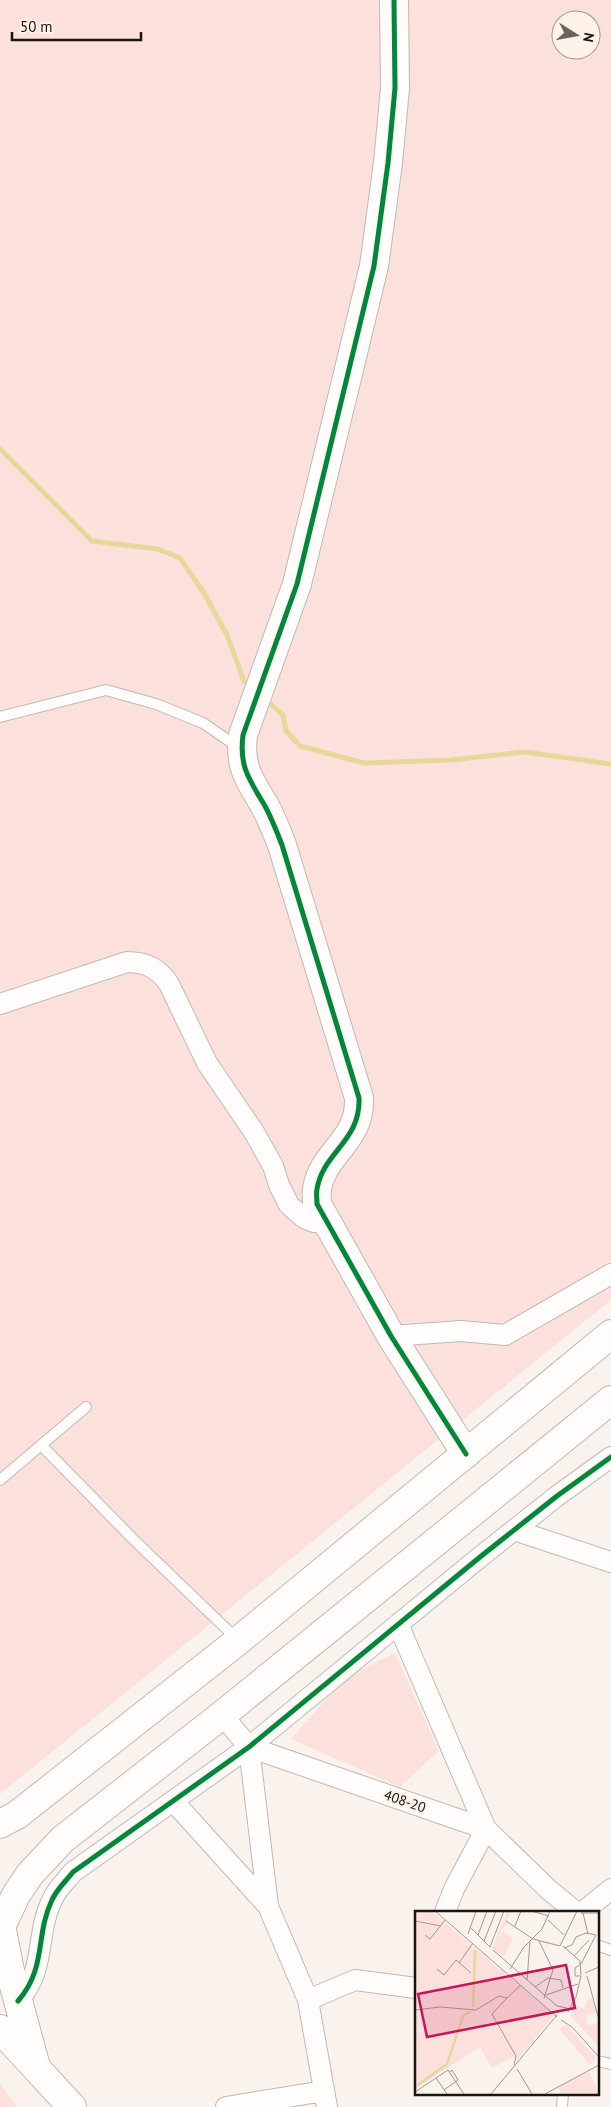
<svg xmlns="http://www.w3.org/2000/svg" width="611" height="2107" viewBox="0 0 611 2107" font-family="'PT Sans',sans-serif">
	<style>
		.green { fill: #fbe0db; fill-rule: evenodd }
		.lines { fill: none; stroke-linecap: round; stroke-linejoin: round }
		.stream { stroke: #e5d898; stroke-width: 5 }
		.lane-casing { stroke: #c0b9b4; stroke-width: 12 }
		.street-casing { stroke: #c0b9b4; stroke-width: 22 }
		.secondary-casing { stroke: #c0b9b4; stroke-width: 30 }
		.highway-casing { stroke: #c0b9b4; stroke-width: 30 }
		.lane { stroke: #fefdfc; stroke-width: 10 }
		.street { stroke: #fefdfc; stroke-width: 20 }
		.secondary { stroke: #fefdfc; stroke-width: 28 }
		.highway { stroke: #fefdfc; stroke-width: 28 }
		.cycleway-casing { stroke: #fff2e8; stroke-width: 8 }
		.cycleway { stroke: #00873e; stroke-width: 5 }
		.labels { text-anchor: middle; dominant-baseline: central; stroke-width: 4; stroke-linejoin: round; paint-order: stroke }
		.street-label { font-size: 14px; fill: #1c150f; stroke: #fff2e8 }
		.inset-river { fill: none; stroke: #e5d898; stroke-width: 2.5 }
		.inset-road { fill: none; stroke: #a19a94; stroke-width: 1 }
		.view { fill: #c2185b; fill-opacity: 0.15; stroke: #c2185b; stroke-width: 2.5 }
		.inset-edge { fill: none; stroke: #1c150f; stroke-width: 2.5 }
	</style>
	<rect width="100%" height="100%" fill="#faf3ed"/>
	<!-- green -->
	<path class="green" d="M0,0h611v1300l-611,494zM561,20h30v30h-30z
		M395,1653l44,98 -39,36 -109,-48 56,-63z
		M0,2084l17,23h-17z"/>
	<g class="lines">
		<!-- stream -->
		<path class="stream" d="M0,449l92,92 66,8 22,9 24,35 23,42 17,46 8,7
			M264,698l19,17 3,16 14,15 64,17 87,-3 73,-8 87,12"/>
		<defs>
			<path id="lane" d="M0,717l106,-27 50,14 47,19 35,24
				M41,1445l93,95 104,100
				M0,1480l86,-73
				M597,1945l14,5
				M597,2061l14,3
				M562,2107l1,-14"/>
			<path id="street" d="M0,1004l127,-42c19,0 31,6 42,22l38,79 47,69 19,34 6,19 10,20 15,13 10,4 12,1
				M391,1336l70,-5 44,4 106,-61
				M514,1530l97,32
				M398,1624l88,205 -32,60 -9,23
				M222,1715l27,32 237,82 63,61 27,22
				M249,1747l19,159 40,94 19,107
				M173,1801l95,105
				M583,1912l28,-23
				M308,2000l47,-20 61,8
				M18,2001c29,-33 17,-66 34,-101 4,-10 14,-19 21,-28l176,-125 231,-190 77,-61 54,-39
				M226,2107l98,-16"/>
			<path id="secondary" d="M394,0l1,88 -7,75 -14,103 -77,318 -54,151c-4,32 6,44 22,71 7,13 12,26 17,39l77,253c2,43 -36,54 -42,91 -1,4 0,10 0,15l74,132 75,118
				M0,1920l10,51 26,96
				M0,2029l72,78"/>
			<path id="highway" d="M0,1824l17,-9 221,-174 373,-307
				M0,1929l16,-34 14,-21 33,-35 159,-124 389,-315"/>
		</defs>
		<!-- lane casing -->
		<use href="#lane" class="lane-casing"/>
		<!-- street casing -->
		<use href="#street" class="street-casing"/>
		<!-- secondary casing -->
		<use href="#secondary" class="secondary-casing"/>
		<!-- highway casing -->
		<use href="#highway" class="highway-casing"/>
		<!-- lane -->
		<use href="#lane" class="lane"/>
		<!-- street -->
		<use href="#street" class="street"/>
		<!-- secondary -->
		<use href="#secondary" class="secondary"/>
		<!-- highway -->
		<use href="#highway" class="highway"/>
		<defs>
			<path id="cycleway" d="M394,0l1,88 -7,75 -14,103 -77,318 -54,151c-4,32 6,44 22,71 7,13 12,26 17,39l77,253c2,43 -36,54 -42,91 -1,4 0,10 0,15l74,132 75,118
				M18,2001c29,-33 17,-66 34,-101 4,-10 14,-19 21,-28l176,-125 231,-190 77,-61 54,-39"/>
		</defs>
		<!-- cycleway casing -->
		<use href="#cycleway" class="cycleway-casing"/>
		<!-- cycleway -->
		<use href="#cycleway" class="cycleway"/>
	</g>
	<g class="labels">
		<!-- street labels -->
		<g class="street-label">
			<text transform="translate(405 1801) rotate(19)">408-20</text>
		</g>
	</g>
	<!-- overview -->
	<g transform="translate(415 1911)">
		<rect width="184" height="184" fill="#faf3ed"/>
		<path d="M0,0h16l123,104 -38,47 -3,-5 -21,11 -12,-21 -65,42zM92,0h5l-6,11 2,2 -6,5 -4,11 5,-9 10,7 -9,19 -12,-8zM173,87l5,1 3,13 -10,3 2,10 10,-2 1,24 -29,-32 5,-9 10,3zM151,113l30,34 -6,7 -31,-36zM174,160l10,23h-38l-3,-7z" fill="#fbe0db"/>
		<path class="inset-river" d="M58,96l2,-57M3,174l29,-21 16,-48 8,-5"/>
		<path class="inset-road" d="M20,0l122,106M116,0l18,5M166,2h18M168,2l5,21M133,9l16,15M0,10l26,5M91,10l27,18 27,7 17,-35M100,15l6,-15M55,16l20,20 14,-36M53,23l8,-23M10,24l5,4 15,-19M63,24l9,-24M69,30l12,-30M124,30l14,29 -9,28M148,35l17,15 1,14M149,37l8,-3 4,-8 10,-4 10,2 -15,29M78,39l64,56 10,2M159,45l15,-16M44,52l14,-20M22,58l7,6 12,-15 15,13M95,58l14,-22 18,-18 8,-18M170,62l14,-6M172,65l12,44M112,69l3,-39M154,74l6,16M120,76l13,-9 13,2 2,8M131,84l32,-11M93,86l-16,17 24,42 -2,9M0,99l25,-3 36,3 23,-14 8,2 14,-13M153,101l8,-15 5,-21h-6v-8l6,-4M146,109l11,7 27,30M102,158l15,25M21,167l11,16M29,179l14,-10 -6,-10 -3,2M0,181l33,-22 16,24M76,183l66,-79M130,183l54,-29"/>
		<path class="view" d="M151,54l9,43 -148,29 -9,-43z"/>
		<rect width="184" height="184" class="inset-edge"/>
	</g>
	<!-- north arrow -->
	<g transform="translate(576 35) rotate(101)"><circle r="24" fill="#fff2e8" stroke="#a49a91"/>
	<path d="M0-4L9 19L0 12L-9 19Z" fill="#6a635d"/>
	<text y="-8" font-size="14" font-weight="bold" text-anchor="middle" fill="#1c150f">N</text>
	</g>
	<!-- scale -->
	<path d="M12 32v8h129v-8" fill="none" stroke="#1c150f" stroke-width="2.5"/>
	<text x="20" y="32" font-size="15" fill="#1c150f" stroke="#fff2e8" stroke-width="4" paint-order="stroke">50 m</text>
</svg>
